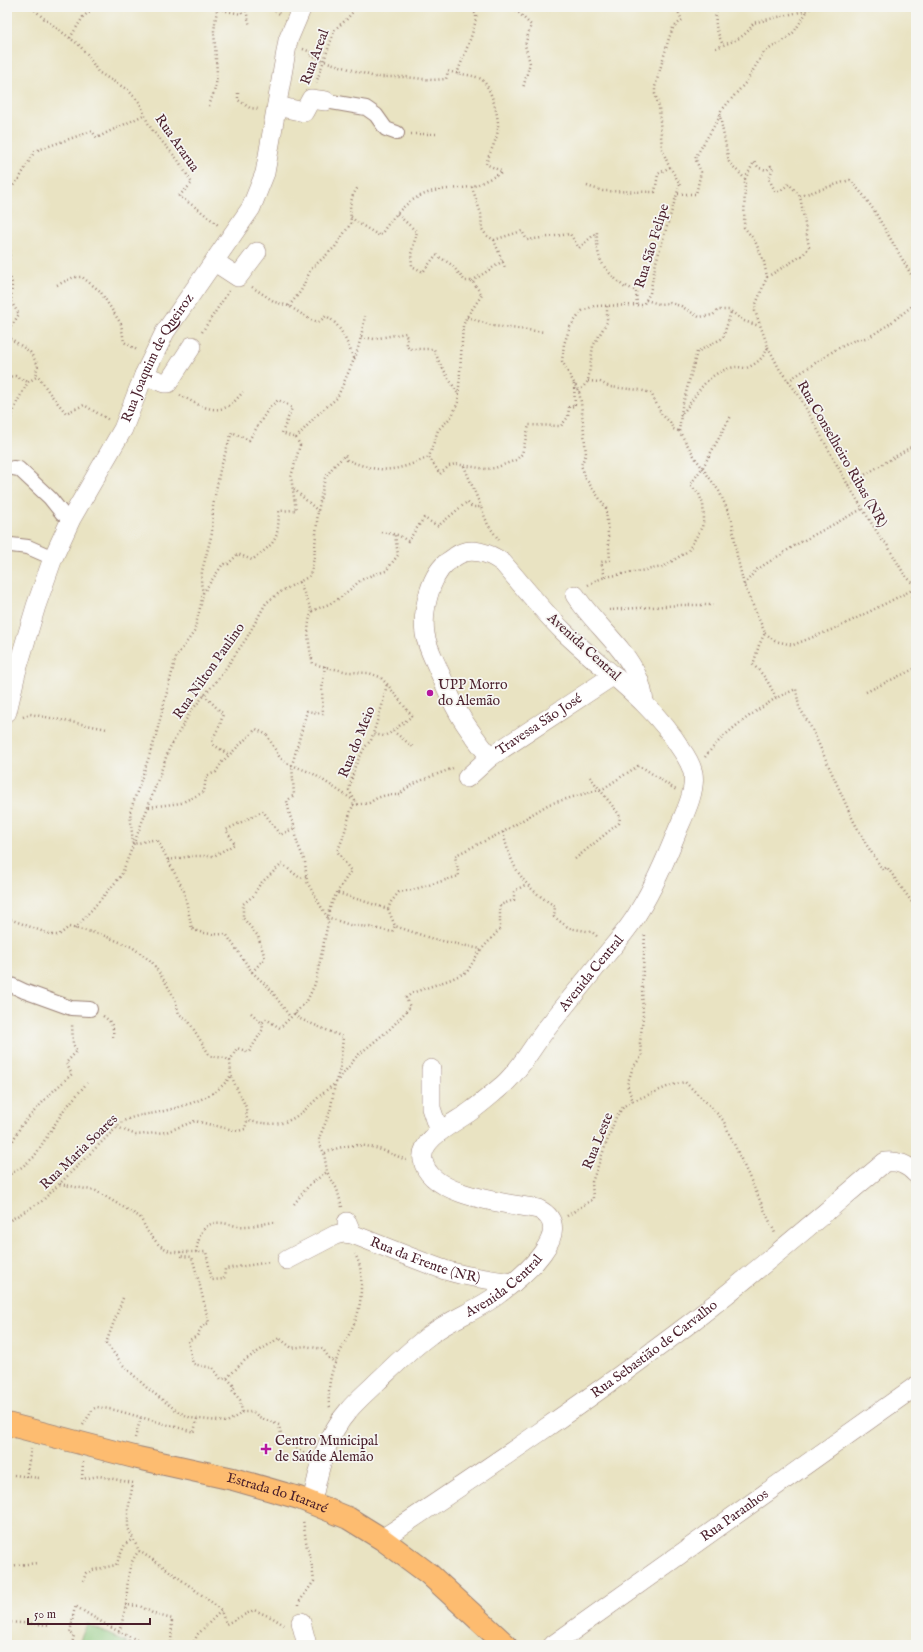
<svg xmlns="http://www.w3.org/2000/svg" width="923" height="1652" viewBox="0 0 923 1652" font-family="'IM FELL English',serif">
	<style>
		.pitch { fill: #8dc97f; stroke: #6c7455 }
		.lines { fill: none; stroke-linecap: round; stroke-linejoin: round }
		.pedestrian-casing { stroke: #9a8176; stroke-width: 16 }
		.minor-casing { stroke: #9a8176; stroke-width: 20 }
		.primary-casing { stroke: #9a8176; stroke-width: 24 }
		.path { stroke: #9a8176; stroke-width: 2.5; stroke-dasharray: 1 3; stroke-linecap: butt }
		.pedestrian { stroke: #fff; stroke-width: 14 }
		.minor { stroke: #fff; stroke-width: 19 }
		.primary { stroke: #fdbc70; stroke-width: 22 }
		.poi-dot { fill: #b5179e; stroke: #f6f6f2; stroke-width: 1.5 }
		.labels { text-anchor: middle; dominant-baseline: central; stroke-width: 3.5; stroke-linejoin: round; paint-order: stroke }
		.street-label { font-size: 14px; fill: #4a1f2b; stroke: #f6f6f2 }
		.poi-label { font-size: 14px; fill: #4a1f2b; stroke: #f6f6f2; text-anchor: start }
	</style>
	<rect width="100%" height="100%" fill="#f6f6f2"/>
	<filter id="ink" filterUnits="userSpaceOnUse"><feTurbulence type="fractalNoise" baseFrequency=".025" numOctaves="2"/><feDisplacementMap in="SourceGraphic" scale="8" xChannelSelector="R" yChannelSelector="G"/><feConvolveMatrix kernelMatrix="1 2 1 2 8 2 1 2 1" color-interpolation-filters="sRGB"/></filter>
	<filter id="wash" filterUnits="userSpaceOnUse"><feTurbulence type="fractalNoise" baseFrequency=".012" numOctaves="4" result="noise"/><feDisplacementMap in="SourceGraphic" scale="16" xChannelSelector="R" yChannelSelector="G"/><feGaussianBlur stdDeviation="0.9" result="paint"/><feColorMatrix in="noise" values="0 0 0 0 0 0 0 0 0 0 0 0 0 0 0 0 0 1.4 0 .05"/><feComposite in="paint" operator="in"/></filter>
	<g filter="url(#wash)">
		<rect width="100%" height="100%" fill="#e9e3c2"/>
		<!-- pitch -->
		<path class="pitch" d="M87,1624l40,19 -1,2h-48z"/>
	</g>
	<g filter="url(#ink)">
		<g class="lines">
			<defs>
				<path id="pedestrian" d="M326,101l40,7 10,7 10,14 11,4
					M13,468l6,1 31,29 12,15 9,6
					M11,545l17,2 25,11
					M7,983l17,8 47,17 19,1"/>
				<g id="minor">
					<path d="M277,106l27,6 7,-13 15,2"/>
					<path d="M215,262l23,15 19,-25"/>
					<path d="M144,375l20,8h4l24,-37"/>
					<path d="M575,595c19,29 49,51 63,83 3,7 5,16 6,24"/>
					<path id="s1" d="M7,712l9,-39 20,-67 17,-48 18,-39 52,-90 21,-54 21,-43 86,-124 14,-35 23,-133 14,-33"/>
					<path id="s2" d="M467,778l23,-21 124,-82"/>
					<path d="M431,1069v39l8,24"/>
					<path id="s3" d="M347,1222l5,12c31,12 62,25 93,36 22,7 45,10 68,13"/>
					<path d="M287,1260l48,-25 8,-2 9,1"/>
					<path id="s4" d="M312,1502c7,-32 13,-65 36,-91 9,-11 20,-20 30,-30 17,-16 33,-32 52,-46 22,-17 49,-25 70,-42 20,-14 80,-64 38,-84 -29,-6 -109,-12 -115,-49 -4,-22 34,-38 48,-49 11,-8 21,-17 32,-26 18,-16 29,-38 44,-57 18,-22 36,-45 54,-67 13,-16 28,-32 38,-50 16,-26 28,-54 39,-82 7,-16 18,-38 15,-56 -2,-9 -7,-17 -12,-24 -30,-49 -78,-79 -118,-118 -21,-21 -40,-45 -60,-68 -13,-10 -33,-17 -47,-7 -4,3 -7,5 -10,7 -17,15 -24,50 -21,71 2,13 9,25 14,37 6,13 11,27 18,39 9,17 21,32 33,47"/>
					<path id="s5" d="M382,1539c105,-70 210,-141 311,-218 66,-51 129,-106 192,-159 13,-1 22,2 31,12"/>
					<path d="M301,1622l6,23"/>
					<path id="s6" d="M553,1645l363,-259"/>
				</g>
				<g id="primary">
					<path id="s7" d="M7,1424l131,34 95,21 66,19 49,20 34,21 47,35 77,71"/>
				</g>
			</defs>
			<!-- pedestrian casing -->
			<use href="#pedestrian" class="pedestrian-casing"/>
			<!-- minor casing -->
			<use href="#minor" class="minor-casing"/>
			<!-- primary casing -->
			<use href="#primary" class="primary-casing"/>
			<!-- path -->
			<path class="path" d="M32,7l10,10 37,28 8,9 11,18 30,18 12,13 7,18 5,9 26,30 14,23 -13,13 19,13 20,16
				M245,7l5,19
				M268,7l12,7
				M513,7l18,18 -6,20 5,18 -7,25
				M717,7c-3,16 -1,23 6,38
				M70,38l13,-21 12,-10
				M716,48c14,-6 31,-10 37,-25l55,-13 4,-3
				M303,49l8,3 -1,3 14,6 51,16h31l26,3 14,-1 2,-8c8,3 27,4 33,8 10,7 18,38 17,49 0,10 -9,26 -12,36l17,8
				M457,74c4,-12 20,-48 19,-59 -1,-2 -3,-5 -5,-8
				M316,83l19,-54 11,-9 11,-13
				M238,93v7l12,8 9,1
				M209,106l7,-20 1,-13 -3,-42 3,-22 24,5 4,-6
				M411,134h28
				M745,179l9,-17 5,6 8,2 4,-4 2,2 -4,11 6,12h5l9,-7 11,12
				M587,186l16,5 52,1 3,-18 12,-7
				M472,187l9,27 1,15 4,6 8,5 11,28
				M7,190l3,-1 9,-10 16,-28 57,-20 5,7c16,-9 32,-15 48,-24
				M678,194h18l5,-22 -6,-14 25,-42
				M397,214l20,18 -6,22 1,12 11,6 13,-17 16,10 13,16h7l10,14 -16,23 -3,8 -5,76 -6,14 -14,14 -9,27 11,17 9,-8 6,-2 31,5 9,-1 21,-8 6,-6 7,-29 32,1 7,-9 1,-10 6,-1 -1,-22
				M351,217l7,6 22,13c11,-17 25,-35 45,-42 14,-6 31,-5 46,-7 5,-1 25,-12 31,-14
				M7,239l3,12 -2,19 4,13 -1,19 8,12 -12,20
				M494,240l28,-9 5,9 43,-6 9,14 18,-16c-1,31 7,36 28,56l1,-2 10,5 1,14
				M767,277l36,-22 6,-8 -9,-51 50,-16 14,16 11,16 41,71
				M472,281l31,-20
				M57,285l17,-8h8l18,14 21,33 3,18 13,8
				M252,287l23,15 14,4 22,14 8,2 7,-6c16,9 20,26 28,42
				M646,300l13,4 11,-1 11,3 18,11 14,-2 5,-5h11l15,11 15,5
				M289,306l12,-15 10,-22 24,-22 16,-24 -1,-18 3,-10 5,-8
				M467,317l26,9 52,6
				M202,332l27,-41
				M7,336l23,16 8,13 -2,8 15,22 15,18 18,-8 25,15
				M361,337l13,2 32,-6 1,13 2,3h25l5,13 19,32
				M768,347l12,23 18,24 50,91 34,55 4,3 18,31 12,13
				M7,377l8,-1 13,6
				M588,381l12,1 10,5 30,3 11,3 11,22 8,7 3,7 6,2
				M788,381l47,-31 18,-9 16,-4 19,-12 28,-22
				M579,392l9,-11 5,-35 14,-24v-17
				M180,395c15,8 34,21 50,10 5,-3 9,-9 13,-13
				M680,416c14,-15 21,-36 42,-45 4,-2 11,-4 15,-4 3,0 6,1 9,1 10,-3 19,-12 22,-21l-13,-36 1,-7 11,-27 -3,-15 -9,-21 -11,-14 1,-48 -16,-17 -9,-46 1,-5 25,-29 18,-30 19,-11 11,-9 14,-22
				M11,418l6,-16 11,-20 10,-6
				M679,431l17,28 23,32 13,29 5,36 7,29 21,48 -6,12 -6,20c12,10 17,20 23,33l20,-9 3,18 13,22 41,91 13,24 17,26 4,-3 29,41
				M679,431l3,-24 15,-55 26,-14 8,-26
				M296,438l21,-23 20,-17 19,-43 5,-18 4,-21
				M464,466l17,41
				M848,485l68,-41
				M294,489l24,22
				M381,532l17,3 10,6 16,-23 14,8 29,-24 5,5h9l7,18 11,15
				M605,577l-4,-15 9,-2 -4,-52 -20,-29 -5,-14 5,-11 -5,-52 -2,-10 -17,-31 2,-17 6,-17 12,-16 12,-5 49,-1 7,-12 6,-31 24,-78 -12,-20 -6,-15 -3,-42 -4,-13v-7l14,-49 4,-10 9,-8 -6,-13
				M299,582l13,29c-7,18 -3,34 1,53l35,8 21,1 11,4 7,7 25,32 -22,17 -6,3 -11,-2
				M588,585l7,-4 10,-4 58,-10 25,-16 14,-24 2,-8 -1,-15 -4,-10 -9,-9 13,-18 28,-51
				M744,585l12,-15 43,-27 63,-34
				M916,589l-4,9 2,5 2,1
				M203,593l20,-29h5l10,-10 14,6c24,-18 26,-19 27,-49l17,-1 -5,-33 9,-32 -4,-7 -14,-5 10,-25 -7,-5 -7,-3 -9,8 -20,32 -17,-8 -12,38 -7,36 -1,27 -10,38 -1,12 2,10 -2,11 -7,28 -18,25 -21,82 -25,73 3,32 24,-5 27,52 8,38c11,5 23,6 34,5l26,38 19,18 19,27
				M609,610l71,-5h33
				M312,611l17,-7 11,-6 21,-18 11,-5 14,-4 12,-16 -3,-20
				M765,633l10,8 18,4 48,-19 75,-38
				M325,666l-3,23 1,25 -16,-3 -15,54 2,30 -7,6 3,15 5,12 2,14 8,20 2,20 20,35 23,8 19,2 23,5 3,-6
				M866,692l50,-24
				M204,695l19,19 -3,11 -8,15 2,5 15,10
				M23,717l7,-3 77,15
				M393,731l20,16
				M705,757c20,-26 44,-41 71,-59
				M353,805l16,-2 8,-5 9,-3h14c7,-12 40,-21 53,-27
				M149,807l32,-4 23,-11 2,-16 10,-4 6,-10 34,-33 11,6 13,23 9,6 23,9 41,27
				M503,832c8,35 20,55 52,74l-1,11 15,11 23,4 7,6
				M575,859l44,-36 1,-6 -2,-4 -28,-36
				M168,860l24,-4h22l21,-12 -9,-14 37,-19 17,24 15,-7
				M338,893l50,16 3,-7 8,-10 13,-2 47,-14 -4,-20 3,-2 45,-22 46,-28 55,-16 34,-22 7,3 31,21
				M388,909l7,17 38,13 48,10
				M7,918l45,17h7l10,-8 31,7 32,13 20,15 15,23 8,14 4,15 9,6 22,36 15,2 5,3 1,14 5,12 10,20 1,14
				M75,929l46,-53 27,-69 21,-58 22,-38 28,-33 27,-39 20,-36 16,-12 28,-15 4,-18 4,-47 7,-33 8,-11 12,-12 2,5c35,14 48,12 82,-3
				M252,972l13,-14 -7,-22 -15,-18v-14l10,-8 7,-12 22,-20 18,14 7,-2
				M251,1013l11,10 4,-4 14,9 27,-27 8,-17 13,-61c-3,-15 15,-40 23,-52l-14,-20c9,-16 10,-34 18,-50l-6,-11 6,-24 10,-19 6,-7 11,-34 5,-22
				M103,1016c9,6 11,11 10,21
				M230,1061l7,-13 12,4 14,-23 -1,-6
				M633,1101l39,-16 13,-3 26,25 12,13 52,113
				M117,1127l19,8 30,-3 29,-11 43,10 7,-2 2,-8c10,1 23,4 34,2 22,-5 36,-28 54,-39l5,-15 3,-32 -45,-19 -3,-5
				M7,1151l14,-25 30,-33 21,-19 -6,-11 11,-12 -4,-7 -1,-21
				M325,1153c31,-14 50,-7 81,7
				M7,1176l15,-9 12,-10 30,-47 23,-27
				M60,1184l36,7 44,26 8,15 11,13 12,7h35l6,28 12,-1 1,-10 45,-7
				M294,1204l16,-20 17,-12
				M342,1207l-5,-18 -10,-17 -3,-19 -4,-8 -1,-7 11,-26 5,-28 22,-28 34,-28 19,-21 -4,-9 6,-5 37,-13 18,-8 12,-20 21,-23v-24l14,-5v-9l13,-7
				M567,1216l26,-17 -1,-17 24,-65 8,-11 9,-5 -6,-16 6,-18 9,-11 -2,-13 3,-27 -1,-30 3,-52
				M7,1222l35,-21 80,-79c10,-6 22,-7 33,-9 26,-6 62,-14 76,-38
				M180,1252l2,4 10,1 7,25 10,41 -7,3 -5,10 -9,5 5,23 20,4 8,11 6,-1 8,9 -3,3 8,10 2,12h11l6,5 20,8 3,13 24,17
				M196,1252c3,-15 6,-31 25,-29 5,0 10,2 16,3 12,1 25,-2 37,-4
				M123,1298l-17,45 17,22 24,23 30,23 14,7 36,4 15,-9
				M227,1378l18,-18 34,-22 13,10 13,-2 18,3 6,9 7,5
				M330,1407c-2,-5 -1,-9 -1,-15 0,-24 14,-44 24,-66 6,-12 8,-26 8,-39 1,-12 0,-22 -6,-33
				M83,1425l10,-16 4,-2 18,3 79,22 3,-13
				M135,1438l6,-21
				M83,1462l-1,17 17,-3 34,7 -5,27v18l11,23 25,16 50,37 7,7 5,13 28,-14 19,8 11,7
				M14,1475l25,3
				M26,1477l5,-28
				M7,1566l31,-3
				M83,1581l3,-8 7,-3 23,-5 9,-21 8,-5
				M125,1605l15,1 14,8 18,5 -1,26
				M299,1605v-3l15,-21 -3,-21 -4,-12 -4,-28
				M7,1622l43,3
				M119,1632c3,-9 5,-18 7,-27 2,-19 0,-40 13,-54
				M72,1645l2,-10 -4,-2 5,-27c22,13 44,28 69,36l-1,3
				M129,1645v-7
				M192,1645l6,-11 23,-23"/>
			<!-- pedestrian -->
			<use href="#pedestrian" class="pedestrian"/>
			<!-- minor -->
			<use href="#minor" class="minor"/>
			<!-- primary -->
			<use href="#primary" class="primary"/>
		</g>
	</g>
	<!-- markers -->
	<g class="poi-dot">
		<circle cx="430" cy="693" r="4"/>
		<path d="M264 1443h4v4h4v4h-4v4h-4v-4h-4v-4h4z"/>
	</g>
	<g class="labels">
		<!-- street labels -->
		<g class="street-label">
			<text transform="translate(315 57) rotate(-70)">Rua Areal</text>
			<text transform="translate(177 143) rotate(55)">Rua Ararua</text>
			<text transform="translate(652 246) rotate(-73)">Rua São Felipe</text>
			<text stroke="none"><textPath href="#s1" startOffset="387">Rua Joaquim de Queiroz</textPath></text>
			<text transform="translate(842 454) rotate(60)">Rua Conselheiro Ribas (NR)</text>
			<text transform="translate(584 647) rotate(42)">Avenida Central</text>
			<text transform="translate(209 671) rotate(-55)">Rua Nilton Paulino</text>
			<text stroke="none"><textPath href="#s2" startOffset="90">Travessa São José</textPath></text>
			<text transform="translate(357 742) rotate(-68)">Rua do Meio</text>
			<text stroke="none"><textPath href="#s4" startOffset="791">Avenida Central</textPath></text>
			<text transform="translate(598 1141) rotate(-68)">Rua Leste</text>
			<text transform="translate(79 1152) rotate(-44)">Rua Maria Soares</text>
			<text stroke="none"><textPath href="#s3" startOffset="91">Rua da Frente (NR)</textPath></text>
			<text stroke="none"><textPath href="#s4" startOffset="300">Avenida Central</textPath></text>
			<text stroke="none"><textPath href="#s5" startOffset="332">Rua Sebastião de Carvalho</textPath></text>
			<text stroke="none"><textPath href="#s7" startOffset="279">Estrada do Itararé</textPath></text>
			<text stroke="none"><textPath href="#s6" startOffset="223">Rua Paranhos</textPath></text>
		</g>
		<!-- poi labels -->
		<g class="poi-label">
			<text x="438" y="685">UPP Morro<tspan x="438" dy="16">do Alemão</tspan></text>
			<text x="275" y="1441">Centro Municipal<tspan x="275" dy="16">de Saúde Alemão</tspan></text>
		</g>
	</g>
	<!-- margin -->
	<rect width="923" height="1652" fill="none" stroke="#f6f6f2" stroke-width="24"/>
	<!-- scale -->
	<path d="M28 1618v6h122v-6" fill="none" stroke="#4a1f2b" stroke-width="2"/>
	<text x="34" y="1618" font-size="12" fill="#4a1f2b" stroke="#f6f6f2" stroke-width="3" paint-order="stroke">50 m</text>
</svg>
